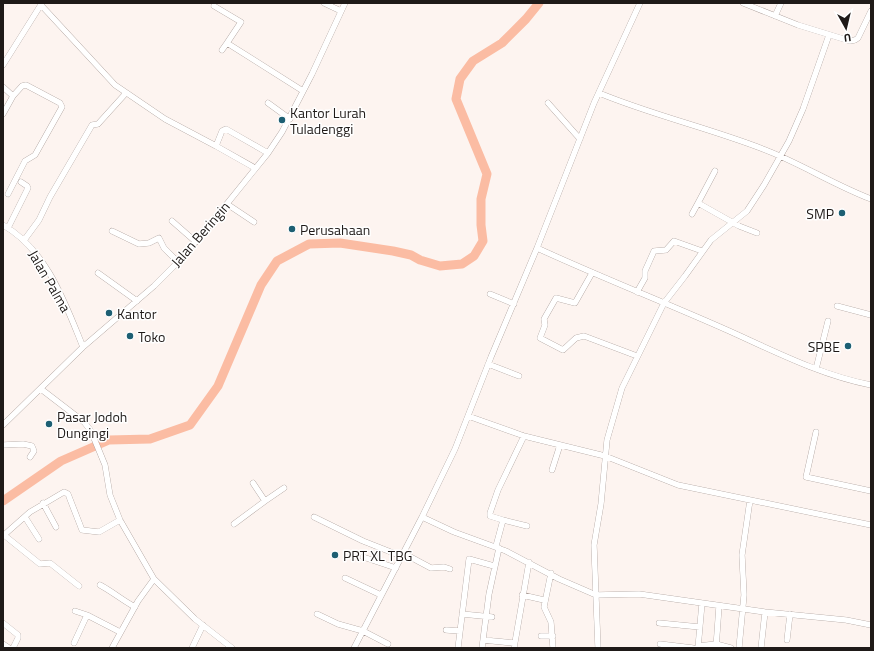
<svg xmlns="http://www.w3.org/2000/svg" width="874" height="651" viewBox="0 0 874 651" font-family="'Titillium Web',sans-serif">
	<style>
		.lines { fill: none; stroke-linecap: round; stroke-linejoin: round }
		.river { stroke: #fbbca3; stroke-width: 9 }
		.minor-casing { stroke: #a1938e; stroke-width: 6 }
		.minor { stroke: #fff; stroke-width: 5.5 }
		.poi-dot { fill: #1d5f73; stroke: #fff; stroke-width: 1.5 }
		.labels { text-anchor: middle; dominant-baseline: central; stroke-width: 3; stroke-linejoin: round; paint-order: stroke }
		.poi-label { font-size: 14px; fill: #1f1a18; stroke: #fff; text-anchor: start }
		.street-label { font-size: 14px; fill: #1f1a18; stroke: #fff }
	</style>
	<rect width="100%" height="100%" fill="#fdf4f0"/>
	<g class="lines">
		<!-- river -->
		<path class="river" d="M3,501l58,-40 48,-21 41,-1 40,-14 28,-39 43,-101 16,-24 32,-17 31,-1 53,8 18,4 9,5 20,6 22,-2 12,-8 9,-15 -2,-16v-26l6,-25 -31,-75 4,-20 13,-18 29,-18 24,-24 13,-16"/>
		<defs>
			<path id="minor" d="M324,3l17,8
				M743,3l55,22 52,16 5,-1 3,-2 13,-27
				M41,5l74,80 50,34 51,27 6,-15 4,-2 42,24
				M214,6l27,16 -14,21 76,48
				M775,16l6,-13
				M222,50l5,-7
				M3,65l39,-62
				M3,87l10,9 -10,18
				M599,93c53,22 110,35 164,56 37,14 71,36 108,50
				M268,103l22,16
				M548,103l32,36
				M216,146l39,22
				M715,171l-17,32 41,23 18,7
				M8,194l17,-33 10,-6 27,-48 -2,-4 -34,-18 -4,1 -9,10
				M227,204l27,18
				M692,214l6,-11
				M172,221l24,21
				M3,225c44,25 62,78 80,122
				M8,228l20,-40 -1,-2 -6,-4
				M112,231l27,13 10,-1 10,-5 5,10 14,14
				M25,239l14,-19 11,-23 42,-72 6,-1 28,-31
				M537,248c63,29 127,54 190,82 47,21 93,45 144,55
				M98,273l39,28
				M592,273l-17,30 -19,-5 -12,21 1,6 -5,13 23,12 13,-12 8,-2 53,20
				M637,292l8,-14v-7l9,-20 12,-1 8,-9 28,10
				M490,294l24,10
				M837,306l34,9
				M488,364l31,12
				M816,369l12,-48
				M41,389l43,33 7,9 14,34 5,30 10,25 34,59 41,40 37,29
				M468,416l56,20 81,20 73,29 193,40
				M3,425l80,-78 71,-61 24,-24 31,-36 59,-73 14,-21 30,-58 33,-71
				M816,432l-10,45 65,14
				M3,445l20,-1 9,2 2,5 -4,6
				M552,470l8,-25
				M265,501l19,-13
				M43,503l13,24
				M25,517l14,22
				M314,517l49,24 38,15
				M422,517l32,15 52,19 53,28 37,16 43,-1 126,18 81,8 25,5
				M503,520l-13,-4v-3l8,-23 26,-54
				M234,524l31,-23 -12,-18
				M496,546l7,-26 24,6
				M403,553l28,15 13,-1 6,2
				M363,557l33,11
				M551,573l-7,34 7,15 2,26
				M345,578l36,17
				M100,585c13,7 22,15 35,22
				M79,586l-29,-23 -10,1 -36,-29 26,-23 34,-20 4,2 14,36 17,2 21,-12
				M522,595l22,5
				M75,611l12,4 33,17
				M317,614l21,10 25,7 25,13
				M462,614l30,3
				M3,623l15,12v3l-5,10
				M659,623l41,4
				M446,630l14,1
				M541,636h12
				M483,640l6,-46 10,-46
				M787,640l3,-26
				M74,643l13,-28
				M3,644l6,4
				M660,644l33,4
				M698,646l18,-2 15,4
				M112,648l26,-47 16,-22
				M192,648l11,-23
				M354,648l68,-131 33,-68 36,-92 46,-109 57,-145 46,-100
				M458,648l11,-89 25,7
				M482,648l1,-8 31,3
				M514,648l15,-86
				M598,648l-4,-103 7,-41 6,-64 15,-52 42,-85 21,-27 26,-36 36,-29 17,-26 25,-44 14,-32 26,-74
				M698,648l4,-45
				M716,648l3,-42
				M739,648l5,-53 -2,-40 8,-55
				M761,648l4,-36"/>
		</defs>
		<!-- minor casing -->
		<use href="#minor" class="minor-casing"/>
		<!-- minor -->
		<use href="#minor" class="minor"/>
	</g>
	<!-- markers -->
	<g class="poi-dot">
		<circle cx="282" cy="120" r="4"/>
		<circle cx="842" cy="213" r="4"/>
		<circle cx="292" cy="229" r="4"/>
		<circle cx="109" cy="313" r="4"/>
		<circle cx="130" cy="336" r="4"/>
		<circle cx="848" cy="346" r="4"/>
		<circle cx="49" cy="424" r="4"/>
		<circle cx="335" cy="555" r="4"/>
	</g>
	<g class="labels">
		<!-- poi labels -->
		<g class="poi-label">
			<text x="290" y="112">Kantor Lurah<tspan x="290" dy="16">Tuladenggi</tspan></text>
			<text x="834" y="213" text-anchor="end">SMP</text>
			<text x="300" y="229">Perusahaan</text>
			<text x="117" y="313">Kantor</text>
			<text x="138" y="336">Toko</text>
			<text x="840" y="346" text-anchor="end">SPBE</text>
			<text x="57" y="416">Pasar Jodoh<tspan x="57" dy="16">Dungingi</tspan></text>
			<text x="343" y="555">PRT XL TBG</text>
		</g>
		<!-- street labels -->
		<g class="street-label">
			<text transform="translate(200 234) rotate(-49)">Jalan Beringin</text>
			<text transform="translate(50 281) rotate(60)">Jalan Palma</text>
		</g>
	</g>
	<!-- border -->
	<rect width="874" height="651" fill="none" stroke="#1f1a18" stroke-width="8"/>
	<!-- north arrow -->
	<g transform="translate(846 28) rotate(172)" stroke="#ffffff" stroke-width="3" paint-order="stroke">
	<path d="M0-3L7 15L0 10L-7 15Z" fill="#1f1a18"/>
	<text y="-6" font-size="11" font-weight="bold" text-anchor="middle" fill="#1f1a18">U</text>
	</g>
</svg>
